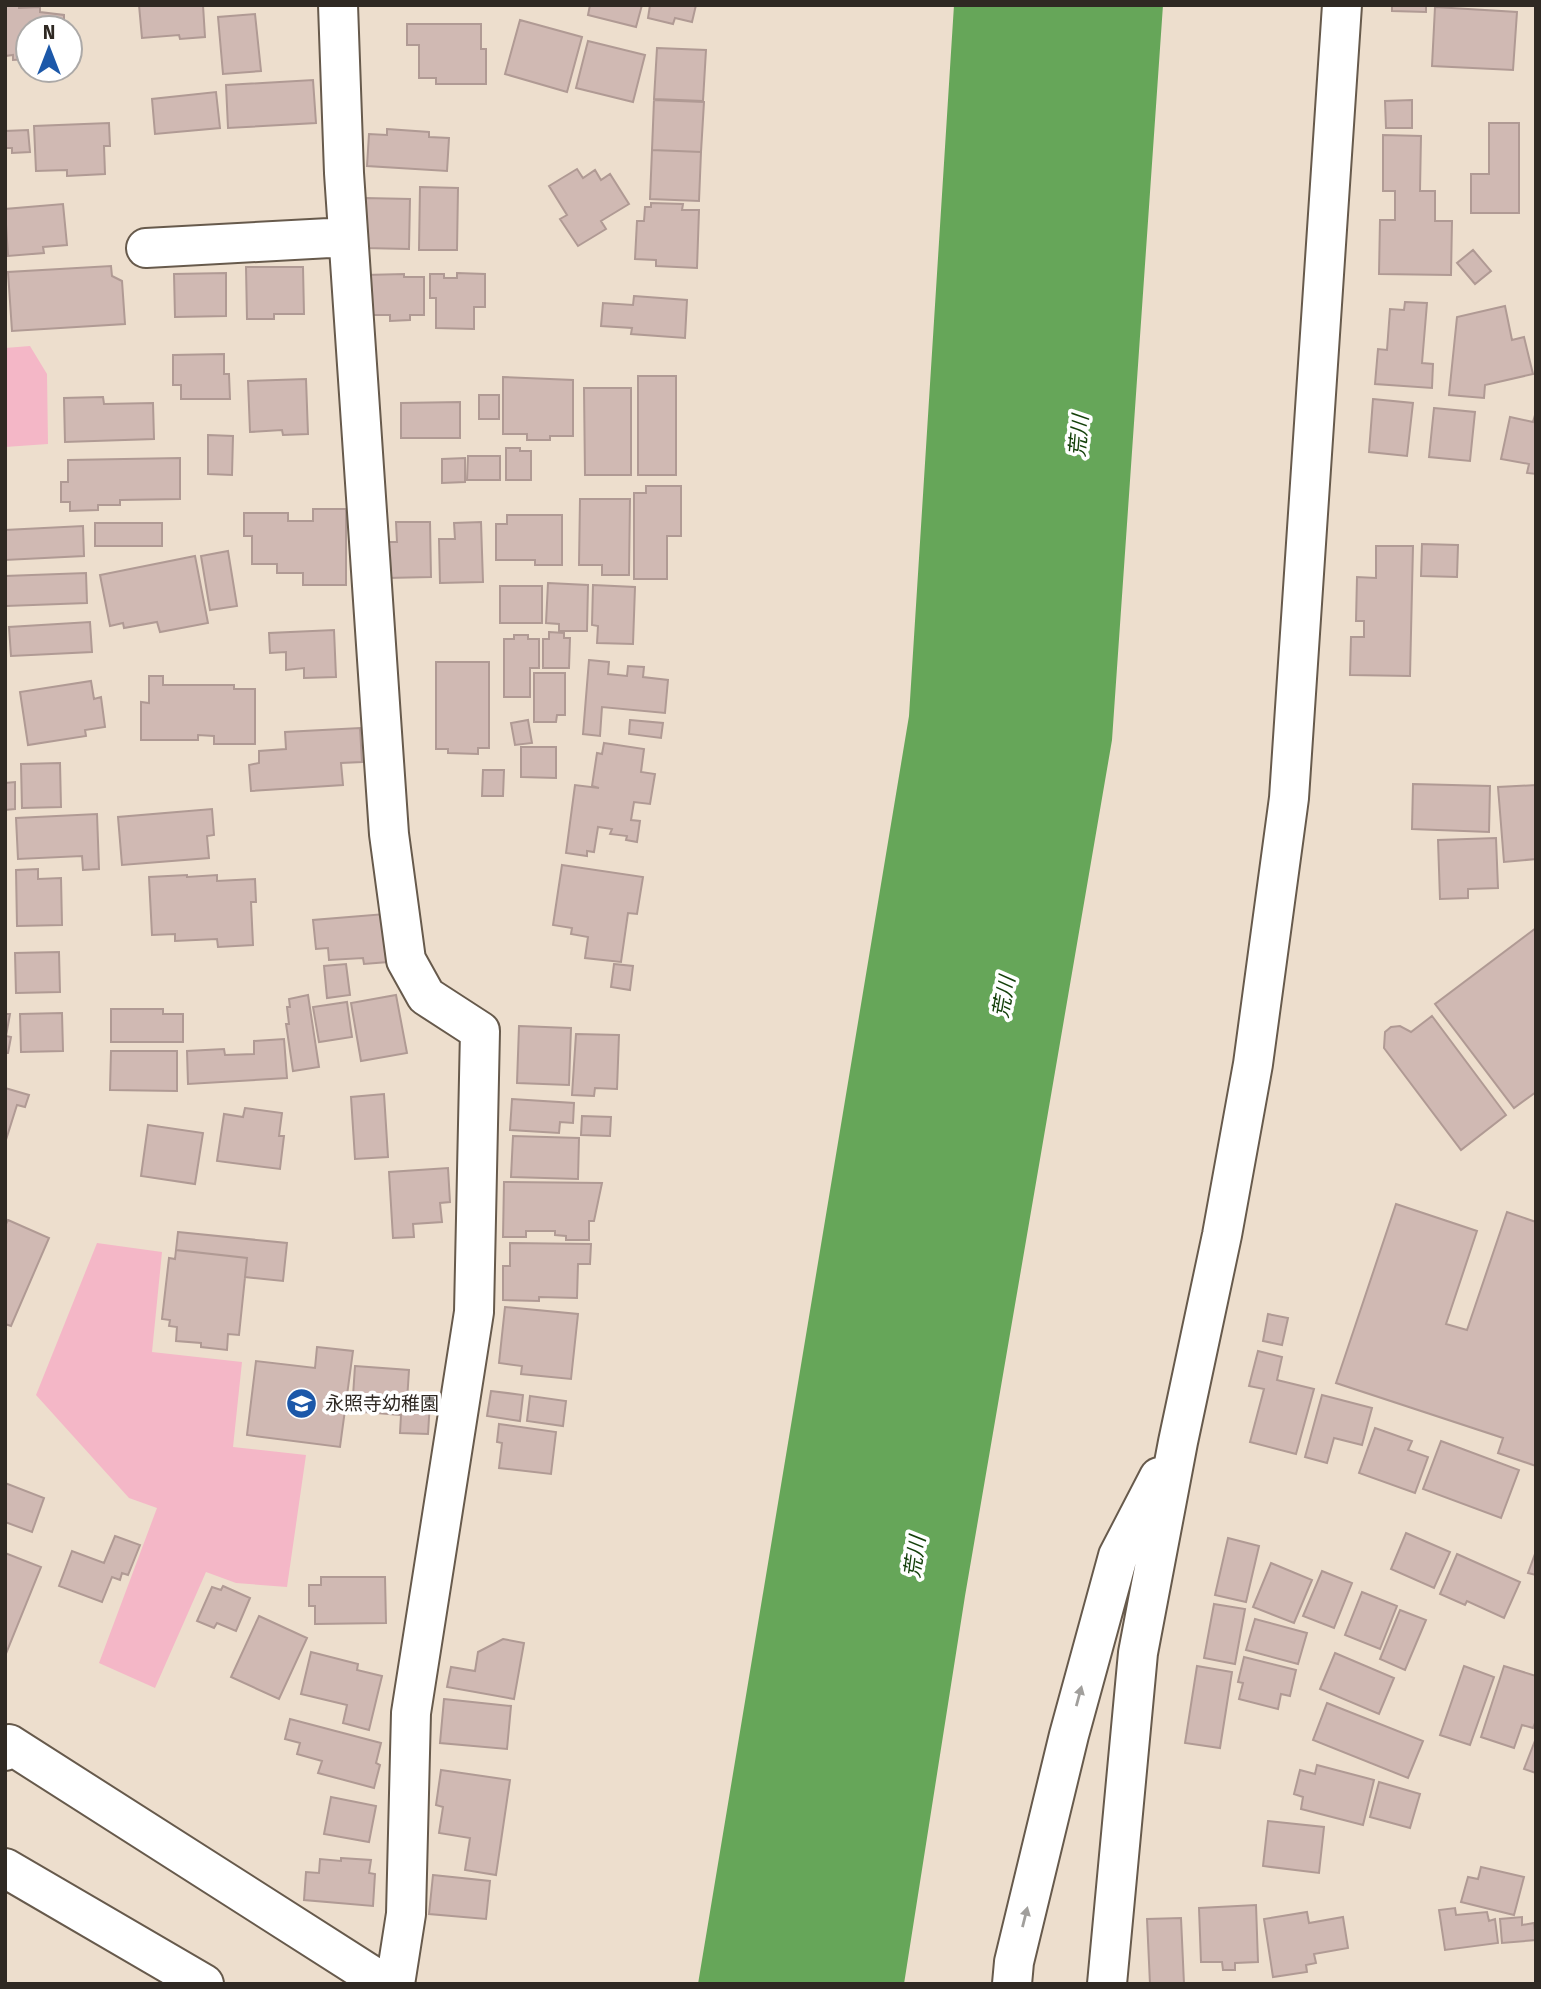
<svg xmlns="http://www.w3.org/2000/svg" width="1541" height="1989" viewBox="0 0 1541 1989" font-family="'Fira Sans','Noto Sans JP',sans-serif">
	<style>
		.green { fill: #f4b7c7 }
		.water { fill: #66a659 }
		.building { fill: #d0b9b3; stroke: #b09a94; stroke-width: 2 }
		.lines { fill: none; stroke-linecap: round; stroke-linejoin: round }
		.minor-casing { stroke: #675a4c; stroke-width: 42 }
		.minor { stroke: #fff; stroke-width: 38 }
		.oneway { fill: #a19f9c }
		.labels { text-anchor: middle; dominant-baseline: central; stroke-width: 7; stroke-linejoin: round; paint-order: stroke }
		.poi-label { font-size: 19px; fill: #2f2923; stroke: #fff; text-anchor: start }
		.water-label { font-size: 21px; font-style: italic; fill: #15410b; stroke: #fff }
	</style>
	<rect width="100%" height="100%" fill="#eddecd"/>
	<!-- green -->
	<path class="green" d="M30,346l17,28 1,70 -43,3v-99z
		M97,1243l65,9 -10,100 90,10 -9,85 73,8 -19,132 -51,-4 -30,-11 -51,116 -56,-25 58,-155 -28,-10 -93,-103z"/>
	<!-- water -->
	<path class="water" d="M954,5h209l-51,735 -147,856 -61,388h-206l211,-1268z"/>
	<!-- building -->
	<path class="building" d="M5,5h14v3l21,-1v5l24,3v13h-36v31l-15,1v-5l-8,1z
		M139,5h64l2,32 -25,2 -1,-4 -37,3z
		M590,5h52l-6,22 -48,-12z
		M650,5h46l-4,17 -17,-4 -2,6 -25,-6z
		M1392,5h34v7l-34,-1z
		M1435,7l82,5 -4,58 -81,-4z
		M255,14l6,57 -38,3 -5,-57z
		M520,20l62,17 -15,55 -62,-18z
		M407,24h74v25h5v35h-50v-6h-17v-33h-12z
		M588,41l57,14 -12,47 -57,-14z
		M657,48l49,2 -3,51 -49,-2z
		M313,80l3,43 -88,5 -2,-43z
		M216,92l4,36 -65,6 -3,-35z
		M654,100l50,2 -3,50 -49,-2z
		M1412,100v28h-26l-1,-27z
		M109,123l1,23h-6l1,28 -38,2v-6l-31,1 -2,-45z
		M1489,123h30v90h-48v-39h18z
		M387,129l42,3v5l20,1 -2,33 -80,-5 2,-32 18,1z
		M28,130l2,22 -18,1v-5h-7v-17z
		M1383,135l38,1 -1,55h15v30h17l-1,54 -72,-1 1,-54h15v-29h-12z
		M652,150l49,2 -2,49 -49,-2z
		M577,169l6,9 12,-8 6,10 9,-6 19,30 -28,17 5,8 -28,17 -18,-27 7,-4 -18,-29z
		M420,187l38,1 -1,62h-38z
		M365,198l45,1 -1,50 -45,-1z
		M651,203l32,1 -1,6h17l-2,58 -41,-2v-6l-21,-1 2,-38h7l1,-14h6z
		M63,204l4,41 -24,2 1,6 -36,3 -3,-47z
		M1473,250l18,21 -16,13 -18,-21z
		M111,266l1,10 10,5 3,43 -113,7 -4,-59z
		M246,267h57l1,47h-30v5h-27z
		M226,273v43l-51,1 -1,-43z
		M457,273l28,1v33h-11v22l-38,-1v-30h-6v-24h14v4h13z
		M404,274v3h20v38h-14v5l-20,1v-6h-21l-4,-40z
		M634,296l53,4 -2,38 -54,-4 1,-6 -31,-2 2,-23 30,2z
		M1405,302l22,1 -5,60 11,1 -1,24 -57,-4 3,-35 9,1 3,-41 14,1z
		M1505,306l7,34 12,-3 9,37 -48,11 -1,13 -35,-3 8,-78z
		M224,354v20h5l1,25h-49v-14h-8v-30z
		M638,376h38v99h-38z
		M503,377l70,3v56h-23v4h-23v-6h-24z
		M306,379l2,55 -25,1 -1,-5 -32,2 -2,-51z
		M584,388h47v87h-46z
		M479,395h20v24h-20z
		M103,397l1,7 49,-1 1,36 -89,3 -1,-44z
		M1373,399l40,4 -6,53 -38,-4z
		M460,402v36h-59v-35z
		M1434,408l41,4 -5,49 -41,-4z
		M1535,415h1v59l-9,-1 2,-9 -28,-5 9,-42 23,5z
		M208,435l25,1 -1,39 -24,-1z
		M506,448h14v3h11v29h-25z
		M468,456h32v24h-33z
		M180,458v41l-60,1v5h-22v5l-28,1v-9h-9v-20h7v-22z
		M465,458v24l-23,1v-24z
		M646,486h35v50h-14v43h-33v-86h12z
		M580,499h50l-1,76h-27v-10h-23z
		M313,509h33v76h-43v-12h-26v-9h-25v-28h-8v-23h44v8h25z
		M507,515h55v50h-27v-5h-39v-36h11z
		M396,522h34l1,55 -44,1 -1,-36h11z
		M481,522l2,60 -43,1 -1,-44h16l-1,-16z
		M95,523h67v23h-67z
		M83,526l1,30 -79,4v-30z
		M1422,544l36,1 -1,32 -36,-1z
		M1376,546h37l-3,130 -60,-1 1,-38h13v-16h-8l1,-44 19,1z
		M228,551l9,55 -27,4 -9,-54z
		M195,556l13,67 -48,9 -3,-10 -33,6 -1,-5 -13,3 -10,-51z
		M86,573l1,30 -81,3 -1,-30z
		M548,583l40,2 -1,46h-28v-7l-13,-1z
		M593,585l42,2 -2,57 -36,-1 1,-17 -6,-1z
		M500,586h42v37h-42z
		M90,622l2,30 -81,4 -2,-29z
		M334,630l2,47 -32,1v-10l-18,2v-18l-16,1 -1,-20z
		M549,632l15,1v5h6l-1,30h-26v-29h6z
		M514,635h14v4h11v29h-9v29h-26v-58h10z
		M589,660l20,2 -1,12 19,2 1,-10 16,1 -1,10 25,3 -3,33 -63,-6 -2,29 -17,-2z
		M436,662h53v86h-11v6l-30,-1v-4h-12z
		M534,673h31v42h-8l-1,7h-22z
		M149,676h14v9h71v4h21v55h-41v-8l-16,-1v5h-57v-38l8,1z
		M91,681l3,18 7,-2 4,30 -20,3 1,6 -58,9 -8,-53z
		M528,720l4,23 -17,2 -4,-22z
		M630,720l33,3 -2,15 -32,-4z
		M360,728l2,34 -21,1 2,22 -92,6 -2,-26 10,-2v-12l27,-2 -1,-17z
		M604,743l40,6 -3,23 14,2 -5,30 -16,-2 -3,18 9,1 -3,21 -11,-2 1,-4 -17,-2 2,-5 -14,-2 -4,25 -7,-1v5l-21,-3 9,-68 24,3 -7,-2 5,-33 5,1z
		M521,747h35v31l-35,-1z
		M60,763l1,44 -39,1 -1,-44z
		M483,770h21l-1,26h-21z
		M15,782v27l-10,1v-27z
		M1413,784l77,2 -1,46 -77,-3z
		M1536,785v74l-32,3 -6,-75z
		M212,809l2,26 -7,1 2,22 -87,7 -4,-48z
		M97,814l2,55 -16,1 -1,-14 -64,3 -2,-41z
		M1496,838l2,50 -30,1v9l-28,1 -2,-59z
		M562,865l81,12 -6,37 -9,-1 -7,49 -36,-4 3,-21 -17,-3 1,-6 -19,-3z
		M38,869v10l23,-1 1,47 -45,1 -1,-56z
		M187,875v2l30,-2v6l38,-2 1,23h-5l2,43 -35,2 -1,-8 -42,2v-7l-23,1 -3,-58z
		M385,914l3,48 -24,2 -1,-6 -34,2 -1,-12 -12,1 -3,-29z
		M1536,928v164l-22,16 -79,-104z
		M59,952l1,40 -44,1 -1,-40z
		M346,964l4,31 -23,3 -3,-32z
		M614,964l19,2 -3,24 -19,-3z
		M308,995l11,72 -26,4 -7,-47h3l-2,-17h3l-1,-8z
		M396,995l11,58 -46,8 -10,-58z
		M347,1002l5,35 -33,5 -6,-35z
		M111,1009h52v5h20v28h-72z
		M62,1013l1,38 -42,1 -1,-38z
		M5,1014h5l-4,22 5,1 -3,16h-3z
		M1432,1016l74,99 -45,35 -77,-102 1,-16 6,-5 9,-1 11,6z
		M519,1026l52,2 -2,57 -52,-2z
		M576,1034l43,1 -2,54 -22,-1 -1,8 -22,-1z
		M284,1039l3,39 -99,6 -1,-33 37,-2 1,6 29,-1v-13z
		M111,1051h66v40l-67,-1z
		M5,1088l24,7 -4,12 -8,-2 -12,38z
		M384,1094l4,63 -33,2 -4,-62z
		M512,1099l62,4 -1,20 -13,-1 -1,11 -49,-3z
		M245,1108l37,5 -3,23h5l-4,33 -63,-8 7,-47 19,3z
		M582,1116l29,1 -1,19 -29,-1z
		M148,1125l55,8 -8,51 -54,-8z
		M513,1136l66,2 -1,41 -67,-2z
		M448,1168l2,34 -10,1 2,19 -29,2 1,13 -21,1 -4,-66z
		M504,1182l98,1 -8,38h-5v19h-23v-4l-11,-1v-4h-29v6h-23z
		M1396,1204l81,27 -31,93 21,6 40,-118 29,10v244l-38,-13 5,-15 -167,-55z
		M8,1220l41,18 -38,88 -6,-2v-98z
		M178,1232l109,11 -4,38 -38,-4 2,-19 -71,-8z
		M510,1243l81,1 -1,20h-12l-1,34 -38,-1v4l-36,-1v-34h7z
		M176,1250l71,8 -8,77 -11,-1 -1,16 -26,-3v-4l-25,-2 1,-14 -8,-1 1,-6 -8,-1 7,-61 6,1z
		M505,1307l73,7 -7,65 -50,-5 1,-8 -23,-3z
		M1268,1314l20,4 -6,27 -19,-4z
		M317,1347l36,4 -13,96 -93,-12 9,-74 59,7z
		M1258,1351l24,6 -5,23 37,9 -18,65 -46,-12 14,-53 -15,-3z
		M355,1366l54,4 -2,31 23,1 -2,32 -28,-1 1,-18 -49,-4z
		M491,1391l32,4 -3,26 -33,-5z
		M1322,1395l50,13 -10,37 -28,-7 -7,25 -22,-6z
		M530,1396l36,5 -3,25 -36,-5z
		M499,1424l57,8 -5,42 -52,-6 3,-25 -5,-1z
		M1375,1428l37,13 -4,9 20,7 -13,36 -56,-20z
		M1441,1441l78,29 -18,48 -78,-29z
		M5,1483l39,15 -12,34 -27,-10z
		M1406,1533l44,19 -16,36 -43,-19z
		M115,1536l25,9 -12,30 -6,-2 -2,7 -8,-3 -10,25 -43,-16 13,-35 32,12z
		M1228,1538l31,8 -13,56 -31,-7z
		M1536,1551v24l-8,-2z
		M5,1553l36,14 -36,89z
		M1457,1554l63,28 -16,36 -37,-17 -2,4 -25,-11z
		M1271,1563l41,17 -18,43 -41,-16z
		M1322,1571l30,12 -18,45 -31,-12z
		M321,1577h64l1,46 -71,1v-18h-6v-21h12z
		M223,1586l27,12 -14,33 -19,-8 -3,5 -17,-7 15,-34 9,3z
		M1362,1592l35,14 -17,43 -35,-14z
		M1214,1604l31,5 -10,55 -31,-6z
		M1400,1610l26,10 -21,50 -25,-11z
		M259,1616l48,22 -28,61 -48,-22z
		M1255,1619l52,14 -9,31 -52,-14z
		M503,1639l21,4 -10,56 -67,-12 4,-20 24,4 3,-19z
		M311,1652l47,12 -1,6 25,6 -13,54 -26,-7 4,-18 -46,-11z
		M1335,1653l59,25 -15,36 -59,-25z
		M1244,1657l52,13 -6,26 -9,-2 -3,15 -39,-10 4,-16 -5,-1z
		M1197,1666l35,6 -12,76 -35,-5z
		M1464,1666l30,11 -24,68 -30,-10z
		M1504,1666l32,10v44l-3,8 -11,-3 -8,23 -33,-11z
		M444,1699l67,7 -4,43 -67,-6z
		M1327,1703l96,38 -15,37 -95,-38z
		M290,1719l91,24 -5,20 4,2 -6,23 -56,-15 4,-12 -25,-7 3,-11 -15,-4z
		M1536,1738v35l-12,-4z
		M1317,1765l57,15 -11,45 -62,-16 2,-12 -9,-3 6,-24 15,4z
		M441,1770l69,10 -14,95 -31,-5 5,-32 -31,-5 4,-26 -7,-2z
		M1379,1782l41,12 -10,34 -40,-11z
		M331,1797l45,9 -7,36 -45,-8z
		M1268,1821l56,6 -5,46 -56,-7z
		M341,1858l30,2 -2,13 6,1 -2,32 -69,-6 2,-28 13,1 1,-14 21,2z
		M1481,1867l43,10 -10,38 -53,-13 7,-25 10,2z
		M433,1875l57,6 -4,38 -57,-5z
		M1256,1905l2,57 -23,1v7h-12l-1,-8h-21l-2,-54z
		M1455,1908l1,7 31,-3 2,9 6,-2 3,24 -53,7 -6,-40z
		M1307,1912l2,11 34,-6 5,31 -34,6 2,9 -10,2 1,7 -34,5 -9,-58z
		M1522,1917v8l12,-2 2,17 -34,3 -2,-24z
		M1181,1918l3,66h-34l-3,-65z"/>
	<g class="lines">
		<defs>
			<path id="minor" d="M338,5l6,168 37,545 8,116 17,126 20,36 54,35 -6,281 -63,401 -5,201 -11,70
				M146,248l202,-11
				M5,1751l4,-7 376,240
				M5,1868l199,116
				M1012,1984l2,-22 55,-227 49,-179 41,-79
				M1107,1984l31,-331 40,-211 44,-207 31,-171 36,-266 53,-793"/>
		</defs>
		<!-- minor casing -->
		<use href="#minor" class="minor-casing"/>
		<!-- minor -->
		<use href="#minor" class="minor"/>
	</g>
	<!-- one-way arrows -->
	<defs><path id="oneway-solid" d="M-6-.8H1V-3.2L6.5 0L1 3.2V.8H-6Z" transform="scale(1.75)"/></defs>
	<g class="oneway">
		<use href="#oneway-solid" transform="translate(1079 1696) rotate(-75)"/>
		<use href="#oneway-solid" transform="translate(1025 1917) rotate(-76)"/>
	</g>
	<!-- icons -->
	<defs>
		<symbol id="school-disc" viewBox="-11 -11 22 22"><circle r="9.5" fill="#1c58a9" stroke="#fff"/><path d="M0-5L7-2L0 1L-7-2ZM-4 1L0 2.5L4 1V4Q0 6-4 4Z" fill="#fff"/></symbol>
	</defs>
	<g fill-rule="evenodd">
		<use href="#school-disc" x="284" y="1386" width="35" height="35"/>
	</g>
	<g class="labels">
		<!-- poi labels -->
		<g class="poi-label">
			<text x="325" y="1403">永照寺幼稚園</text>
		</g>
		<!-- water labels -->
		<g class="water-label">
			<text transform="translate(1079 436) rotate(-85)">荒川</text>
			<text transform="translate(1004 997) rotate(-80)">荒川</text>
			<text transform="translate(915 1557) rotate(-82)">荒川</text>
		</g>
	</g>
	<!-- border -->
	<rect width="1541" height="1989" fill="none" stroke="#2f2923" stroke-width="14"/>
	<!-- north arrow -->
	<g transform="translate(49 49)"><circle r="33" fill="#ffffff" stroke="#aca9a7" stroke-width="2"/>
	<path d="M0-5L12 26L0 18L-12 26Z" fill="#1c58a9"/>
	<text y="-10" font-size="19" font-weight="bold" text-anchor="middle" fill="#2f2923">N</text>
	</g>
</svg>
